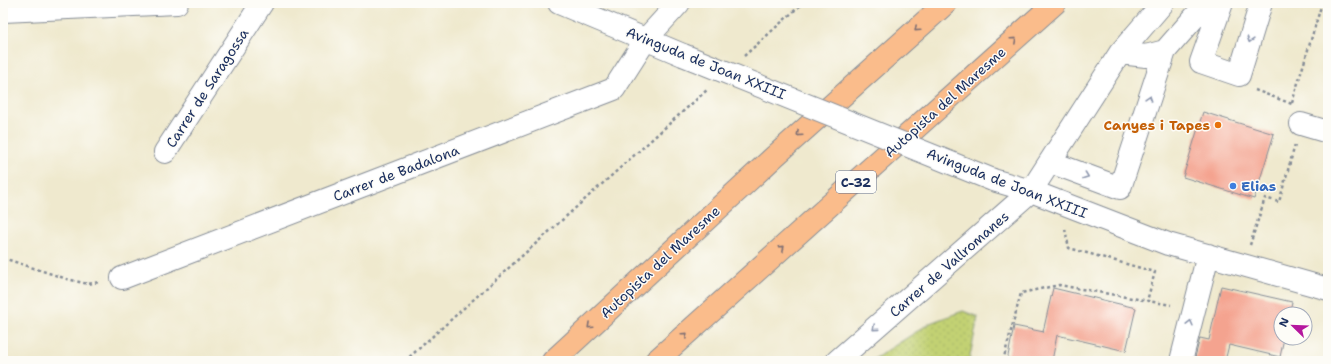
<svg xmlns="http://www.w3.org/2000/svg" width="1331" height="364" viewBox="0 0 1331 364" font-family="'Shantell Sans',sans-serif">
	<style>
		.park { fill: url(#park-dots); stroke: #6e8068 }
		.building { fill: #f4a38f }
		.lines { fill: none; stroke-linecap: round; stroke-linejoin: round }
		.minor-casing { stroke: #858c96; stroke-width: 24 }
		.highway-casing { stroke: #858c96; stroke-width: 24 }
		.path { stroke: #858c96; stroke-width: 2.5; stroke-dasharray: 3 3; stroke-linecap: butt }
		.minor { stroke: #fff; stroke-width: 22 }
		.highway { stroke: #fabc8b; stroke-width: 22 }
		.minor-bridge-casing { stroke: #858c96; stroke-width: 24; stroke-linecap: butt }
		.minor-bridge { stroke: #fff; stroke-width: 22 }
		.oneway { stroke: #7f6e72 }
		.oneway2 { stroke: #8d97ae }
		.food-dot { fill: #e8710a; stroke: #fdfcf7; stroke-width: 1.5 }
		.shop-dot { fill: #3f7fe0; stroke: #fdfcf7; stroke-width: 1.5 }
		.labels { text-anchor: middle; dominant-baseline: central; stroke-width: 3; stroke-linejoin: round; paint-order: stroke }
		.shield { fill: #fdfcf7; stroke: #5f6c8c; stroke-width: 1 }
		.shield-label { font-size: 13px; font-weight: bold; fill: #1b2f5e }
		.street-label { font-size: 14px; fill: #1b2f5e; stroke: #fdfcf7 }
		.food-label { font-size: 14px; font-weight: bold; fill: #c56008; stroke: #fdfcf7; text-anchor: end }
		.shop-label { font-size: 14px; font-weight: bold; fill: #366cbe; stroke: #fdfcf7; text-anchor: start }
	</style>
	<defs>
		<pattern id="park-dots" width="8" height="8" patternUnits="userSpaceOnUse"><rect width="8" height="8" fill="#c2d173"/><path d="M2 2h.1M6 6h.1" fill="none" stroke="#a6b466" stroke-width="1.8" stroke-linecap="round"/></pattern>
	</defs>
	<rect width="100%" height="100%" fill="#fdfcf7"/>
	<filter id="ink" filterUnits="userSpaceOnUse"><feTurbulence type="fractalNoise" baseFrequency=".025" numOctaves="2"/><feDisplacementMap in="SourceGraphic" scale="8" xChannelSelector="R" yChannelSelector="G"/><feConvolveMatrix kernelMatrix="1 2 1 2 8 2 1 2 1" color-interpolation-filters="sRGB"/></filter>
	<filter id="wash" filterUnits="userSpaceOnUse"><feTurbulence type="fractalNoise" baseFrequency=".012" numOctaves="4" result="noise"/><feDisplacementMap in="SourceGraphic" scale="16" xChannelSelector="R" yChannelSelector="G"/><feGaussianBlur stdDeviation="0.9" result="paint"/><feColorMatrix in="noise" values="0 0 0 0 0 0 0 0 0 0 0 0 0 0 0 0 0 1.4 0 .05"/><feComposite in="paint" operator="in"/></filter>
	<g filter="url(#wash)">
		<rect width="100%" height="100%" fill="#efe9ce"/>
		<!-- park -->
		<path class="park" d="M963,311l15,6 -9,44h-98l59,-38z"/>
		<g id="blocks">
			<!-- building -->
			<path class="building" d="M1203,112l71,22 -20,65 -71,-22z
				M1221,286l71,16 -3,12h-8v24h3l-4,19 -51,-12 -4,16h-31l6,-23 9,2z
				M1053,288l83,20 -10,43 -69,-16 -5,26h-45l7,-35 30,6h-1z"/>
		</g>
	</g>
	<g filter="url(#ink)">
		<use href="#blocks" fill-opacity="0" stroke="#858c96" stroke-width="1"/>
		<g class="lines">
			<defs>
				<path id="minor" d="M559,3l124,52
					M1222,3l-21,59 38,13 22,-72
					M3,11l174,-8
					M1120,53l26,3 19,-5
					M1301,124l27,8
					M165,152l97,-149
					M1050,162l70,26 45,-137 42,-48
					M993,180l38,11 137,53 160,45
					M122,278l492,-189 32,-50 33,-36
					M837,361l194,-170 89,-138 43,-50
					M1181,361l27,-106"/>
				<path id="highway" d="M553,361l222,-205 171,-153
					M656,361l399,-358"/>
			</defs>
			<!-- minor casing -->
			<use href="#minor" class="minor-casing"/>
			<!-- highway casing -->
			<use href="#highway" class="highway-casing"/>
			<!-- path -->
			<path class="path" d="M744,56l59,-53
				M1255,90l37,14
				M1292,103l30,-100
				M1065,229l4,19 86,24 -8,29
				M1250,245l15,-47 14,4 16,-57
				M3,258l64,21 21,5 12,-2
				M405,361l303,-272
				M1003,361l18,-68 38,-8 112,20"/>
			<!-- minor -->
			<use href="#minor" class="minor"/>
			<!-- highway -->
			<use href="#highway" class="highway"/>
			<defs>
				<path id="minor-bridge" d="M683,55l310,125"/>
			</defs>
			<!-- minor-bridge casing -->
			<use href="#minor-bridge" class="minor-bridge-casing"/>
			<!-- minor-bridge -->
			<use href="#minor-bridge" class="minor-bridge"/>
		</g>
		<!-- one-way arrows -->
		<defs><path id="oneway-chevron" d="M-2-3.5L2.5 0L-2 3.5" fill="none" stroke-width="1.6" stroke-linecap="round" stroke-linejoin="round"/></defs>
		<g class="oneway">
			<use href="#oneway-chevron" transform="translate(917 29) rotate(138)"/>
			<use href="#oneway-chevron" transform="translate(1014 40) rotate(-42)"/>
			<use href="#oneway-chevron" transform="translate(799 134) rotate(138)"/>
			<use href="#oneway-chevron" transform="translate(782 248) rotate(-42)"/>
			<use href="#oneway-chevron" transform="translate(590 326) rotate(137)"/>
			<use href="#oneway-chevron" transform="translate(685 335) rotate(-42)"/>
		</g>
		<g class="oneway2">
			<use href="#oneway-chevron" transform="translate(1250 40) rotate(107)"/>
			<use href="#oneway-chevron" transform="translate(1149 98) rotate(-72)"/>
			<use href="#oneway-chevron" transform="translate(1086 176) rotate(20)"/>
			<use href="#oneway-chevron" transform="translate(1190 323) rotate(-76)"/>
			<use href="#oneway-chevron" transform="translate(875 328) rotate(139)"/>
		</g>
	</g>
	<!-- markers -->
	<circle class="food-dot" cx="1218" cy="125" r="4"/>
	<circle class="shop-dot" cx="1233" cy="186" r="4"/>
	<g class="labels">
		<!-- shield labels -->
		<rect class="shield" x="836" y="171" width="40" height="22" rx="3"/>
		<g class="shield-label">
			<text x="856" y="182">C-32</text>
		</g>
		<!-- street labels -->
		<g class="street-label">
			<text transform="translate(706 63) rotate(22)">Avinguda de Joan XXIII</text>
			<text transform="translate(207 88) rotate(-57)">Carrer de Saragossa</text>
			<text transform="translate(945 102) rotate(-42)">Autopista del Maresme</text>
			<text transform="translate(396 173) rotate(-21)">Carrer de Badalona</text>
			<text transform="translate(1007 183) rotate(21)">Avinguda de Joan XXIII</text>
			<text transform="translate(660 262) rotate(-43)">Autopista del Maresme</text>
			<text transform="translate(949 264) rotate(-41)">Carrer de Vallromanes</text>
		</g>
		<!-- food labels -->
		<g class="food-label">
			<text x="1210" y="125">Canyes i Tapes</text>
		</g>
		<!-- shop labels -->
		<g class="shop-label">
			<text x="1241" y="186">Elias</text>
		</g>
	</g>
	<!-- margin -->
	<rect width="1331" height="364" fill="none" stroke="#fdfcf7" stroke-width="16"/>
	<!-- north arrow -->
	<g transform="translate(1293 326) rotate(293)"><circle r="19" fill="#fdfcf7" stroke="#a3aaba"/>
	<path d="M0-3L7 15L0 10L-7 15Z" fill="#b5179e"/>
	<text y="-6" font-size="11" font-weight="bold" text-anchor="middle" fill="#1b2f5e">N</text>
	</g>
</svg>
